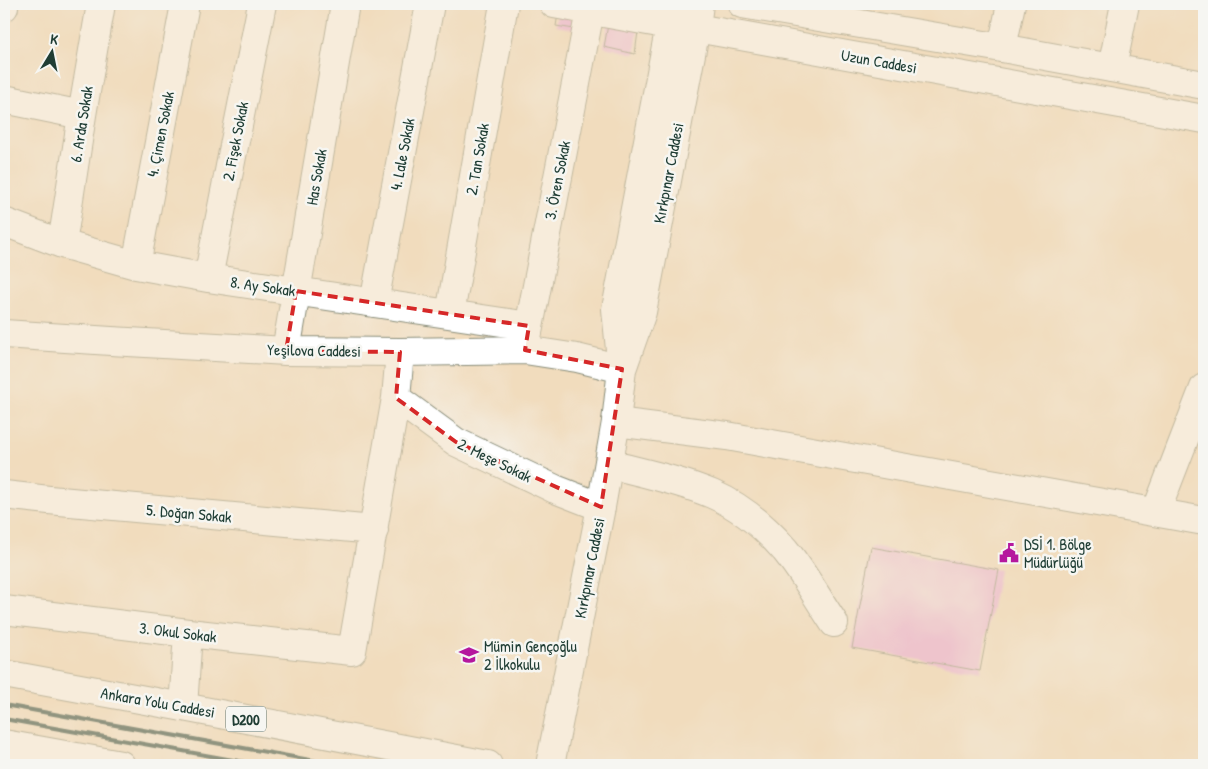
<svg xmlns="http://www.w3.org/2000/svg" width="1208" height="769" viewBox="0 0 1208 769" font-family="'Patrick Hand',sans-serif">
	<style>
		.building { fill: #eba6de }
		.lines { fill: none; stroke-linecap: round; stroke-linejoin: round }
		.minor-casing { stroke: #888c78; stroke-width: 30 }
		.major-casing { stroke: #888c78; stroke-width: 30 }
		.highway-casing { stroke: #888c78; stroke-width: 30 }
		.minor { stroke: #fff; stroke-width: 28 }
		.major { stroke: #fff; stroke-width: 28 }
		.highway { stroke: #fff; stroke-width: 28 }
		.rail { stroke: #1f3d34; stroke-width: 4 }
		.marked { fill: none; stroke: #d62828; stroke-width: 4; stroke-dasharray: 10 6; stroke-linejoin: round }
		.labels { text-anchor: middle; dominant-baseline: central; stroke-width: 5; stroke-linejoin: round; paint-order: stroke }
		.shield { fill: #f6f6f2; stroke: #60746d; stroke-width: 1 }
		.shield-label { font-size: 15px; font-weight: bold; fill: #1f3d34 }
		.street-label { font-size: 16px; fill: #1f3d34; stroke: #f6f6f2 }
		.poi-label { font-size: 16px; fill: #1f3d34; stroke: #f6f6f2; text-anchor: start }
	</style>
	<rect width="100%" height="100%" fill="#f6f6f2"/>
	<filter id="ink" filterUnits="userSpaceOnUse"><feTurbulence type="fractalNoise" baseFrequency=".02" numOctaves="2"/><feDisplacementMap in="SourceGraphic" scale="10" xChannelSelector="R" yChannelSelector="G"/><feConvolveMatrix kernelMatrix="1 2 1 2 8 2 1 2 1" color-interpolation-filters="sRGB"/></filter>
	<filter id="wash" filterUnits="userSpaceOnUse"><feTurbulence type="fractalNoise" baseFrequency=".0096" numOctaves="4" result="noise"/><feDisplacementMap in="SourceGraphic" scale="20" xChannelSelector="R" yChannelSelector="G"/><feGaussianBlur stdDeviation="1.12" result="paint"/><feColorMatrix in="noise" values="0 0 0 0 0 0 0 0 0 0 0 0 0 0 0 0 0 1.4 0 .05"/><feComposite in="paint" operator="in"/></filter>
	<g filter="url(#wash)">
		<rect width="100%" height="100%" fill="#f1dcbd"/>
		<g id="blocks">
			<!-- building -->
			<path class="building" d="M559,8l27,23 -30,-5z
				M609,19l30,5 -4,30 -31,-7z
				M871,547l128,23 -19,101 -128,-23z"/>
		</g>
	</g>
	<g filter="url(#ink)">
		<use href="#blocks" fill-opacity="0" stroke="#888c78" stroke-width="1"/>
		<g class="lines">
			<defs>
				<path id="minor" d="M4,7v-3
					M1002,48l9,-44
					M1112,68l13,-64
					M4,99l78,16
					M4,222l58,22 74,21 72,13 321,48
					M62,244l20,-129 19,-111
					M136,265l49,-261
					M208,278l54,-274
					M374,303l56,-299
					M450,314l54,-310
					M526,343l64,-332
					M286,351l59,-347
					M396,398l60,44 99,47 46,18
					M616,422l111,14 477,85
					M609,464c34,9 70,16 103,30 28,12 53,33 73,56 18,22 33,49 49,73
					M4,495l45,5 325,30
					M1156,512l48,-124
					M4,610l184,23 164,18 44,-253 4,-46
					M183,707l5,-74"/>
				<path id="major" d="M554,4l116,21 26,3 508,91
					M742,4l260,44 202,37
					M4,334l107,7 175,10 114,1 125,-2 52,8 45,11
					M621,360l-5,-51 58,-305
					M550,765l51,-258 15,-85 6,-53 20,-57 54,-284 3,-24"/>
				<path id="highway" d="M4,674l179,33 305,58
					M4,744l117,21"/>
			</defs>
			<!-- minor casing -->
			<use href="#minor" class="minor-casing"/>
			<!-- major casing -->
			<use href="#major" class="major-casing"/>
			<!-- highway casing -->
			<use href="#highway" class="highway-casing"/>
			<!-- minor -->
			<use href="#minor" class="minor"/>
			<!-- major -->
			<use href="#major" class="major"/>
			<!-- highway -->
			<use href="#highway" class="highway"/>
			<!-- rail -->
			<path class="rail" d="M4,705l334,60
				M4,719l257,46"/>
		</g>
	</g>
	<!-- marked area -->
	<path d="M0 0H1208V769H0ZM296,291l233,35 -4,24 97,19 -21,138 -145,-65 -60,-44 4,-46 -114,-1z" fill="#f1dcbd" fill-opacity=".55" fill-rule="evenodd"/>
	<path class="marked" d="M296,291l233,35 -4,24 97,19 -21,138 -145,-65 -60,-44 4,-46 -114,-1z"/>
	<!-- icons -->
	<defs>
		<symbol id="civic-bare" viewBox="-9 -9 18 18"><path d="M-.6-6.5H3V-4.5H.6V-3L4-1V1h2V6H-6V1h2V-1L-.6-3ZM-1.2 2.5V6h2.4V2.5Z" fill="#b5179e" stroke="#f6f6f2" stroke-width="2.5" paint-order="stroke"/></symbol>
		<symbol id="school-bare" viewBox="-9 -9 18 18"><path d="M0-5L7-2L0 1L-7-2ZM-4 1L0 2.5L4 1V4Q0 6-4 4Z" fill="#b5179e" stroke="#f6f6f2" stroke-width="2.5" paint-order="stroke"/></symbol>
	</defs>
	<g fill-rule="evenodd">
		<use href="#civic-bare" x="995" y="539" width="28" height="28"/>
		<use href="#school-bare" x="455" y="641" width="28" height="28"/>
	</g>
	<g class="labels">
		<!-- shield labels -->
		<rect class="shield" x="226" y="706.5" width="40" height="25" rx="4"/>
		<g class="shield-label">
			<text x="246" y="719">D200</text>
		</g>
		<!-- street labels -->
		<g class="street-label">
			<text transform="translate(879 61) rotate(10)">Uzun Caddesi</text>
			<text transform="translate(81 124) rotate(-81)">6. Arda Sokak</text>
			<text transform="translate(160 134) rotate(-79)">4. Çimen Sokak</text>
			<text transform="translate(235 141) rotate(-79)">2. Fişek Sokak</text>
			<text transform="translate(402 154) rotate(-79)">4. Lale Sokak</text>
			<text transform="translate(477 159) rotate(-80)">2. Tan Sokak</text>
			<text transform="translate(668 173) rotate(-79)">Kırkpınar Caddesi</text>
			<text transform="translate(316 177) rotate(-80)">Has Sokak</text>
			<text transform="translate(557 180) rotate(-79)">3. Ören Sokak</text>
			<text transform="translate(263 286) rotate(8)">8. Ay Sokak</text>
			<text transform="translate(314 350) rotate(1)">Yeşilova Caddesi</text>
			<text transform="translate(495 460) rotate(26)">2. Meşe Sokak</text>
			<text transform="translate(189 513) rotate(5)">5. Doğan Sokak</text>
			<text transform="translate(589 568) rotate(-79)">Kırkpınar Caddesi</text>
			<text transform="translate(178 632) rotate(7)">3. Okul Sokak</text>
			<text transform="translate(158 702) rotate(10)">Ankara Yolu Caddesi</text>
		</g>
		<!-- poi labels -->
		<g class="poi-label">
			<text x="1024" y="544">DSİ 1. Bölge<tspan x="1024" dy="18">Müdürlüğü</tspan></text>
			<text x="484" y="646">Mümin Gençoğlu<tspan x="484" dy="18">2 İlkokulu</tspan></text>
		</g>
	</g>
	<!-- margin -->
	<rect width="1208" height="769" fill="none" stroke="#f6f6f2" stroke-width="20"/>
	<!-- north arrow -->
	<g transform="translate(52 52) rotate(10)" stroke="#f6f6f2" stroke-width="4" paint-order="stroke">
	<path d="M0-4L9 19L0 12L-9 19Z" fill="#1f3d34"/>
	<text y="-8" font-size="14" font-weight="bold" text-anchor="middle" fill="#1f3d34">K</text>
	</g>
</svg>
